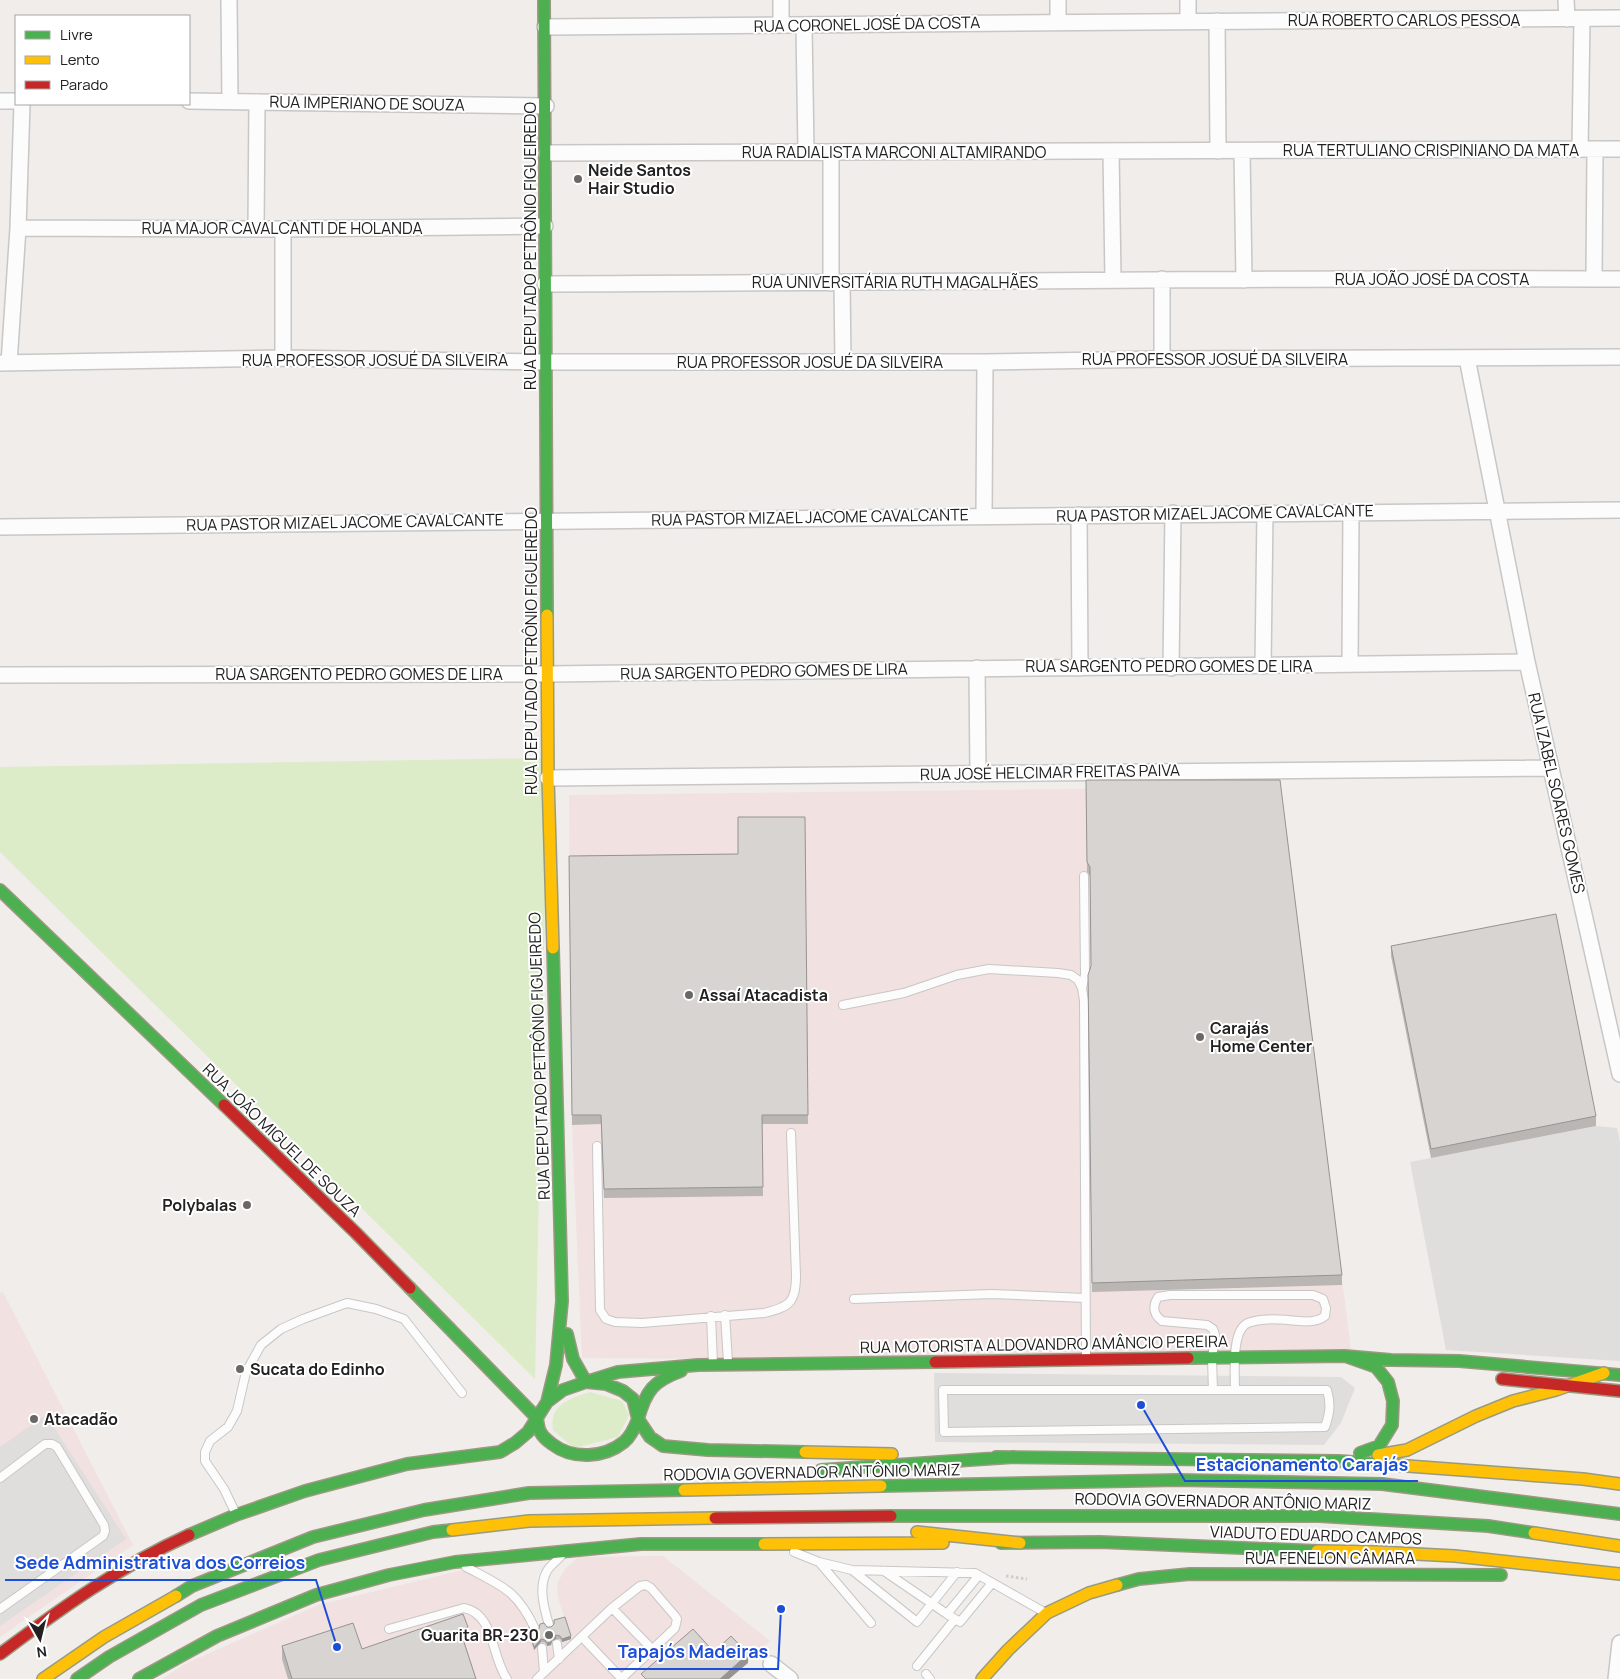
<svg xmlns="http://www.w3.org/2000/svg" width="1620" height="1679" viewBox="0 0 1620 1679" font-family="Manrope,sans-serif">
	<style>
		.commercial { fill: #f1e1e0 }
		.grass { fill: #dcecc8 }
		.parking { fill: #e0dedd }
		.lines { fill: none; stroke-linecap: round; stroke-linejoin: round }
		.lane-casing { stroke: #c8c7c6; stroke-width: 10 }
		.street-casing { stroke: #c8c7c6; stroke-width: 18 }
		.fast-casing { stroke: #999a80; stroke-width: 14 }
		.slow-casing { stroke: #999a80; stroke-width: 14 }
		.jam-casing { stroke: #999a80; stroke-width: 14 }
		.path { stroke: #d8cac8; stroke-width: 3; stroke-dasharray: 2.5 2.5; stroke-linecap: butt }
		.lane { stroke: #fdfcfc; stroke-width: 8 }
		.street { stroke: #fdfcfc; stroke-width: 15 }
		.fast { stroke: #4caf50; stroke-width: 11 }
		.slow { stroke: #ffc107; stroke-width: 11 }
		.jam { stroke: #c62828; stroke-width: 11 }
		.wall { fill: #b9b6b4 }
		.shaded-wall { fill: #969492 }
		.building { fill: #d7d4d1; stroke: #969492 }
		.poi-dot { fill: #696867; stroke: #fff; stroke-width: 2 }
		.labels { text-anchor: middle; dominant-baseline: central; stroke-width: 4; stroke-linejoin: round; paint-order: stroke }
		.street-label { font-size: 16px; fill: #212121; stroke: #fff }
		.poi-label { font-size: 16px; font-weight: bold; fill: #212121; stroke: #fff; text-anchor: start }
		.leader { fill: none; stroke: #1d4ed8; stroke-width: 2 }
		.callout-dot { fill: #1d4ed8; stroke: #fff; stroke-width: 2 }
		.callout-label { font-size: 18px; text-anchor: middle; font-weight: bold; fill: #1d4ed8; stroke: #fff; stroke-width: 4; stroke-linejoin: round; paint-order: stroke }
	</style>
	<rect width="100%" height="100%" fill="#f0edea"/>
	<!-- commercial -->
	<path class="commercial" d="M1086,789l194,1 71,561 -526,8 -243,-1 -10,-233 -3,-330z
		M3,1292l130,253 -133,92v-344z
		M663,1556l107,85 -41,38h-567l23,-15 133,-59 145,-35 37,19 23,22 5,19 37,-10 -7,-23 -1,-13 8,-15 14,-12z"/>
	<!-- grass -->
	<path class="grass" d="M548,758l-13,621 -535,-527v-85z
		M590,1392l32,9 7,14 -11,22 -44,11 -21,-18c-4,-26 17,-31 37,-38z"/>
	<!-- parking -->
	<path class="parking" d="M1596,1126l21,2 3,14v219l-174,-11 -36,-188z
		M934,1373l407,4 14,11 -14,35 -17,22 -389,-3z
		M46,1415l80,124 -126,87v-179z"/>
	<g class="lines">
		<defs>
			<path id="lane" d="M1082,988l3,-13 -1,-99
				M843,1005l61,-12 53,-18 32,-6 69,4 13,2 7,5 4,8 2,13 2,357
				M597,1146l3,164 6,9 9,3 27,1 122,-10c25,-6 32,-10 32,-37l-5,-143
				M854,1299l138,-5 93,4
				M725,1315l3,47
				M711,1316l2,48
				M943,1390h384c4,14 3,23 -2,37l-381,5z
				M1213,1390l-1,-31 3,-24 -2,-6 -6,-4 -45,-4c-9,-7 -10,-14 -4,-24l12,-2h143l10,4 3,9 -1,8c-7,6 -17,6 -26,5 -15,-1 -36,-4 -51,2 -17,7 -13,51 -13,67
				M0,1478l45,-34h7l5,3 47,78 1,6 -2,5 -103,73
				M235,1512l-11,-23 -19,-28v-9l5,-11 18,-14 9,-16 9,-39 15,-27 20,-16 22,-10 44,-16 29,6 28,10 58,74
				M794,1552l25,10 33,8 123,3 69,39
				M819,1562l52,61
				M466,1567c36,19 51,23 69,62
				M852,1570l65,52 40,-50
				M884,1571l63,43 32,-39
				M612,1608l40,41
				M947,1614l13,8 32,-39
				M549,1625c-5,-17 -11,-38 -2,-54 3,-6 10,-10 14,-15
				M389,1629l75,-21c31,6 27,49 43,71
				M582,1637l40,42
				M557,1644l2,15
				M542,1648l2,24
				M917,1666l38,-47
				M926,1674l4,5
				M537,1679l75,-71 28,-22 6,-1 5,3 24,28 2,3 -2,9 -54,51"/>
			<path id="street" d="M229,0l1,101
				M781,0v25
				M1566,0l1,19
				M1188,20v-20
				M1217,21l1,130
				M1058,22v-22
				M804,26l2,126
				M545,27l1075,-9
				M0,101h16
				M189,101l357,5
				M1580,149l2,-130
				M1111,151l2,129
				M1242,151l2,129
				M546,153l1074,-4
				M18,228l265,1 262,-3
				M256,228l1,-126
				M283,229v129
				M1594,279l1,-130
				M831,283v-131
				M842,283l1,79
				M545,284c358,-1 717,-7 1075,-5
				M1467,358l60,304 93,412
				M1162,359v-80
				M0,363l283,-5 264,4h438l177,-3 458,-2
				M9,363l9,-135 4,-124
				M984,515l1,-153
				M1079,515l1,153
				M0,527c540,-8 1080,-14 1620,-17
				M1350,664l1,-152
				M1263,666l2,-153
				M977,668l1,105
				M1171,668l2,-155
				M0,675l549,-1 978,-12
				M548,778l1003,-10
				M771,1664l19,15
				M1616,1679l4,-36"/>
			<path id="fast" d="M544,0l3,615
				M0,890l224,215
				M410,1288l127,130c1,5 1,11 4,15 2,4 7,8 11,11 21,16 52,14 72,-2 7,-6 11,-15 14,-23
				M567,1334l6,25 13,23 32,-10 80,-7 237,-3
				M1345,1356l31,11 12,15 5,19 -1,24 -13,21 -19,7
				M1188,1358l157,-2 46,4 68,1 161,14
				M547,1402l9,-37 6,-64 -9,-353
				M638,1419c8,-28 15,-38 43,-48
				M996,1457l343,4 42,3
				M821,1470l193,-13
				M881,1486l297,-6 204,4 238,30
				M891,1516h428l169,10 46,7
				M189,1535l47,-20 69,-24 102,-27 93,-12 15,-9 13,-11 19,-30 16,-12 23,-8 20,2 17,7 10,8 5,20 12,18 13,9 45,4 97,2
				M1001,1543l99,-1 217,9
				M1117,1585l22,-6 51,-5 311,1
				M176,1596l16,-10 121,-49 111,-27 105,-17 155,-3
				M77,1679l32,-22 92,-52 118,-45 114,-28 19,-2
				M139,1679l78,-43 99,-41 73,-20 66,-13 186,-18h123"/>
			<path id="slow" d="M547,615l1,163 5,170
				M805,1452l87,2
				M1378,1455l29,-5 69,-34 37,-15 43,-11 48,-17
				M1381,1464l202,15 37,5
				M684,1490l197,-4
				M452,1530l77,-9 186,-3
				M917,1532l103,11
				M1534,1533l86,13
				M764,1544l179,-1
				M1317,1551l60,1 78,4 165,18
				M43,1679l61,-42 72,-41
				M982,1679l26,-29 39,-37 42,-20 28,-8"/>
			<path id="jam" d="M224,1105l132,128 54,55
				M935,1362l253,-4
				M1502,1379l118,12
				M715,1518l176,-2
				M0,1654c60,-45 120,-88 189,-119"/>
		</defs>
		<!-- lane casing -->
		<use href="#lane" class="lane-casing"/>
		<!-- street casing -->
		<use href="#street" class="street-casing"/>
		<!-- fast casing -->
		<use href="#fast" class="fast-casing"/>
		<!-- slow casing -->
		<use href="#slow" class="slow-casing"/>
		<!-- jam casing -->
		<use href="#jam" class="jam-casing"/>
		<!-- path -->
		<path class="path" d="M1006,1576l21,3"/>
		<!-- lane -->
		<use href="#lane" class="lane"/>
		<!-- street -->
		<use href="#street" class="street"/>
		<!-- fast -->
		<use href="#fast" class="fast"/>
		<!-- slow -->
		<use href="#slow" class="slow"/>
		<!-- jam -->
		<use href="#jam" class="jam"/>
	</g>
	<!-- wall -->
	<path class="wall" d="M1086,780l256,495v10l-250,7 -4,-307 3,-19 -1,-90 -3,-4z
		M805,817l3,307h-46l1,72 -159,2 -3,-74 -29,1 -3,-269 169,-2z
		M1391,946l205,170v10l-165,32 -40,-202z
		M528,1627l7,4 12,-4 24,12 -9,3 -2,-3h-4l-4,2 -1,4 -4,1 -2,-3 -4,-1 -7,8 -6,-19z
		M468,1640l-4,1 12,38h-188l-6,-20v-13l80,3z"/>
	<!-- shaded-wall -->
	<path class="shaded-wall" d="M468,1627v13l-8,2v-12z
		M556,1635v4l-4,2 -1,4 -4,1v-3z
		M571,1636v3l-9,3v-3z
		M541,1639v3l-7,8v-3z
		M748,1654v9l-19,16h-9z"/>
	<!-- building -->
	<path class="building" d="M1086,780h194l62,495 -250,8 -4,-308 3,-9 -1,-99 -3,-5z
		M738,817h67l3,298h-46l1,72 -159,2 -3,-74h-29l-3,-259 169,-2z
		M1556,914l40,202 -165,33 -40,-203z
		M463,1614l5,13 -8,3 16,49h-184l-10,-33 71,-23 9,26z
		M565,1617l6,19 -9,3 -2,-3 -4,-1 -4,3 -1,4 -4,1 -2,-3 -4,-1 -7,8 -6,-20 7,4 4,-2 1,-5 4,-1 3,4h4l3,-3v-4z
		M693,1629l21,23 17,-16 17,18 -28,25h-74l-5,-5z"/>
	<!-- markers -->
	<g class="poi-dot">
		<circle cx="578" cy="179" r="5"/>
		<circle cx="689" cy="995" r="5"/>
		<circle cx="1200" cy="1037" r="5"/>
		<circle cx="247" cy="1205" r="5"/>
		<circle cx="240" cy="1369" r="5"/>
		<circle cx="34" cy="1419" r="5"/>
		<circle cx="549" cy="1635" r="5"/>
	</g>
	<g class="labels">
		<!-- street labels -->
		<g class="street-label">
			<text x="1404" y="20">RUA ROBERTO CARLOS PESSOA</text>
			<text transform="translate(867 24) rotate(-1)">RUA CORONEL JOSÉ DA COSTA</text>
			<text transform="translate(367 103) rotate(1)">RUA IMPERIANO DE SOUZA</text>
			<text x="1431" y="150">RUA TERTULIANO CRISPINIANO DA MATA</text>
			<text x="894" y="152">RUA RADIALISTA MARCONI ALTAMIRANDO</text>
			<text x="282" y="228">RUA MAJOR CAVALCANTI DE HOLANDA</text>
			<text transform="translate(530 246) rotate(-90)">RUA DEPUTADO PETRÔNIO FIGUEIREDO</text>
			<text x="1432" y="279">RUA JOÃO JOSÉ DA COSTA</text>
			<text x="895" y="282">RUA UNIVERSITÁRIA RUTH MAGALHÃES</text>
			<text x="1215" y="359">RUA PROFESSOR JOSUÉ DA SILVEIRA</text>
			<text x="375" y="360">RUA PROFESSOR JOSUÉ DA SILVEIRA</text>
			<text x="810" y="362">RUA PROFESSOR JOSUÉ DA SILVEIRA</text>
			<text transform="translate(1215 513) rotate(-1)">RUA PASTOR MIZAEL JACOME CAVALCANTE</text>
			<text transform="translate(810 517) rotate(-1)">RUA PASTOR MIZAEL JACOME CAVALCANTE</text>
			<text transform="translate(345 522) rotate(-1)">RUA PASTOR MIZAEL JACOME CAVALCANTE</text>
			<text transform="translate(531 651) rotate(-90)">RUA DEPUTADO PETRÔNIO FIGUEIREDO</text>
			<text x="1169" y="666">RUA SARGENTO PEDRO GOMES DE LIRA</text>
			<text transform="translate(764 671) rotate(-1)">RUA SARGENTO PEDRO GOMES DE LIRA</text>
			<text x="359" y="674">RUA SARGENTO PEDRO GOMES DE LIRA</text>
			<text transform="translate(1050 772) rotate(-1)">RUA JOSÉ HELCIMAR FREITAS PAIVA</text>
			<text transform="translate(1557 793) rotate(77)">RUA IZABEL SOARES GOMES</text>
			<text transform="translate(539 1056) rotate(-92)">RUA DEPUTADO PETRÔNIO FIGUEIREDO</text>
			<text transform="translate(282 1140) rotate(44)">RUA JOÃO MIGUEL DE SOUZA</text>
			<text transform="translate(1044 1344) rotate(-1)">RUA MOTORISTA ALDOVANDRO AMÂNCIO PEREIRA</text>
			<text transform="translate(812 1472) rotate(-1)">RODOVIA GOVERNADOR ANTÔNIO MARIZ</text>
			<text transform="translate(1223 1501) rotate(1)">RODOVIA GOVERNADOR ANTÔNIO MARIZ</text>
			<text transform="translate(1316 1535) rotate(2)">VIADUTO EDUARDO CAMPOS</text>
			<text x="1330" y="1558">RUA FENELON CÂMARA</text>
		</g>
		<!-- poi labels -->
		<g class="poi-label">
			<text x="588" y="170">Neide Santos<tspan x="588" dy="18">Hair Studio</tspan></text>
			<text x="699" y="995">Assaí Atacadista</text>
			<text x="1210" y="1028">Carajás<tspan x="1210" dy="18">Home Center</tspan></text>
			<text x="237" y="1205" text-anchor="end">Polybalas</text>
			<text x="250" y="1369">Sucata do Edinho</text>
			<text x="44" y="1419">Atacadão</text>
			<text x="539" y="1635" text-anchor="end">Guarita BR-230</text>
		</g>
	</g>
	<!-- callouts -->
	<path class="leader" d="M1141 1405L1185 1481H1418M337 1647L316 1580H5M781 1609L778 1669H608"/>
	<g class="callout-dot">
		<circle cx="1141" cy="1405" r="5"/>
		<circle cx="337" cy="1647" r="5"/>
		<circle cx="781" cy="1609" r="5"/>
	</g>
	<g class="callout-label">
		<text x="1302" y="1471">Estacionamento Carajás</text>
		<text x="160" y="1569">Sede Administrativa dos Correios</text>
		<text x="693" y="1658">Tapajós Madeiras</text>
	</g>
	<!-- legend -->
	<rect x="15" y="15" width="175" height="90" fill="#ffffff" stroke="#a6a6a6"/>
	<rect x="25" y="31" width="25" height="8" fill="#4caf50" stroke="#a6a6a6"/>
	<text x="60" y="40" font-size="15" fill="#212121">Livre</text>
	<rect x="25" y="56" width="25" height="8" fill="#ffc107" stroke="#a6a6a6"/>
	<text x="60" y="65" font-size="15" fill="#212121">Lento</text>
	<rect x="25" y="81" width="25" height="8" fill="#c62828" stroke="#a6a6a6"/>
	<text x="60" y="90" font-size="15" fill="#212121">Parado</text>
	<!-- north arrow -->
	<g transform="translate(40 1639) rotate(172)" stroke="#ffffff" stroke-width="4" paint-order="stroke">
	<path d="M0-4L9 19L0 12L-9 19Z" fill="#212121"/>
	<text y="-8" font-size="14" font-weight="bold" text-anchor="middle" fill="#212121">N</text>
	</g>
</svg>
